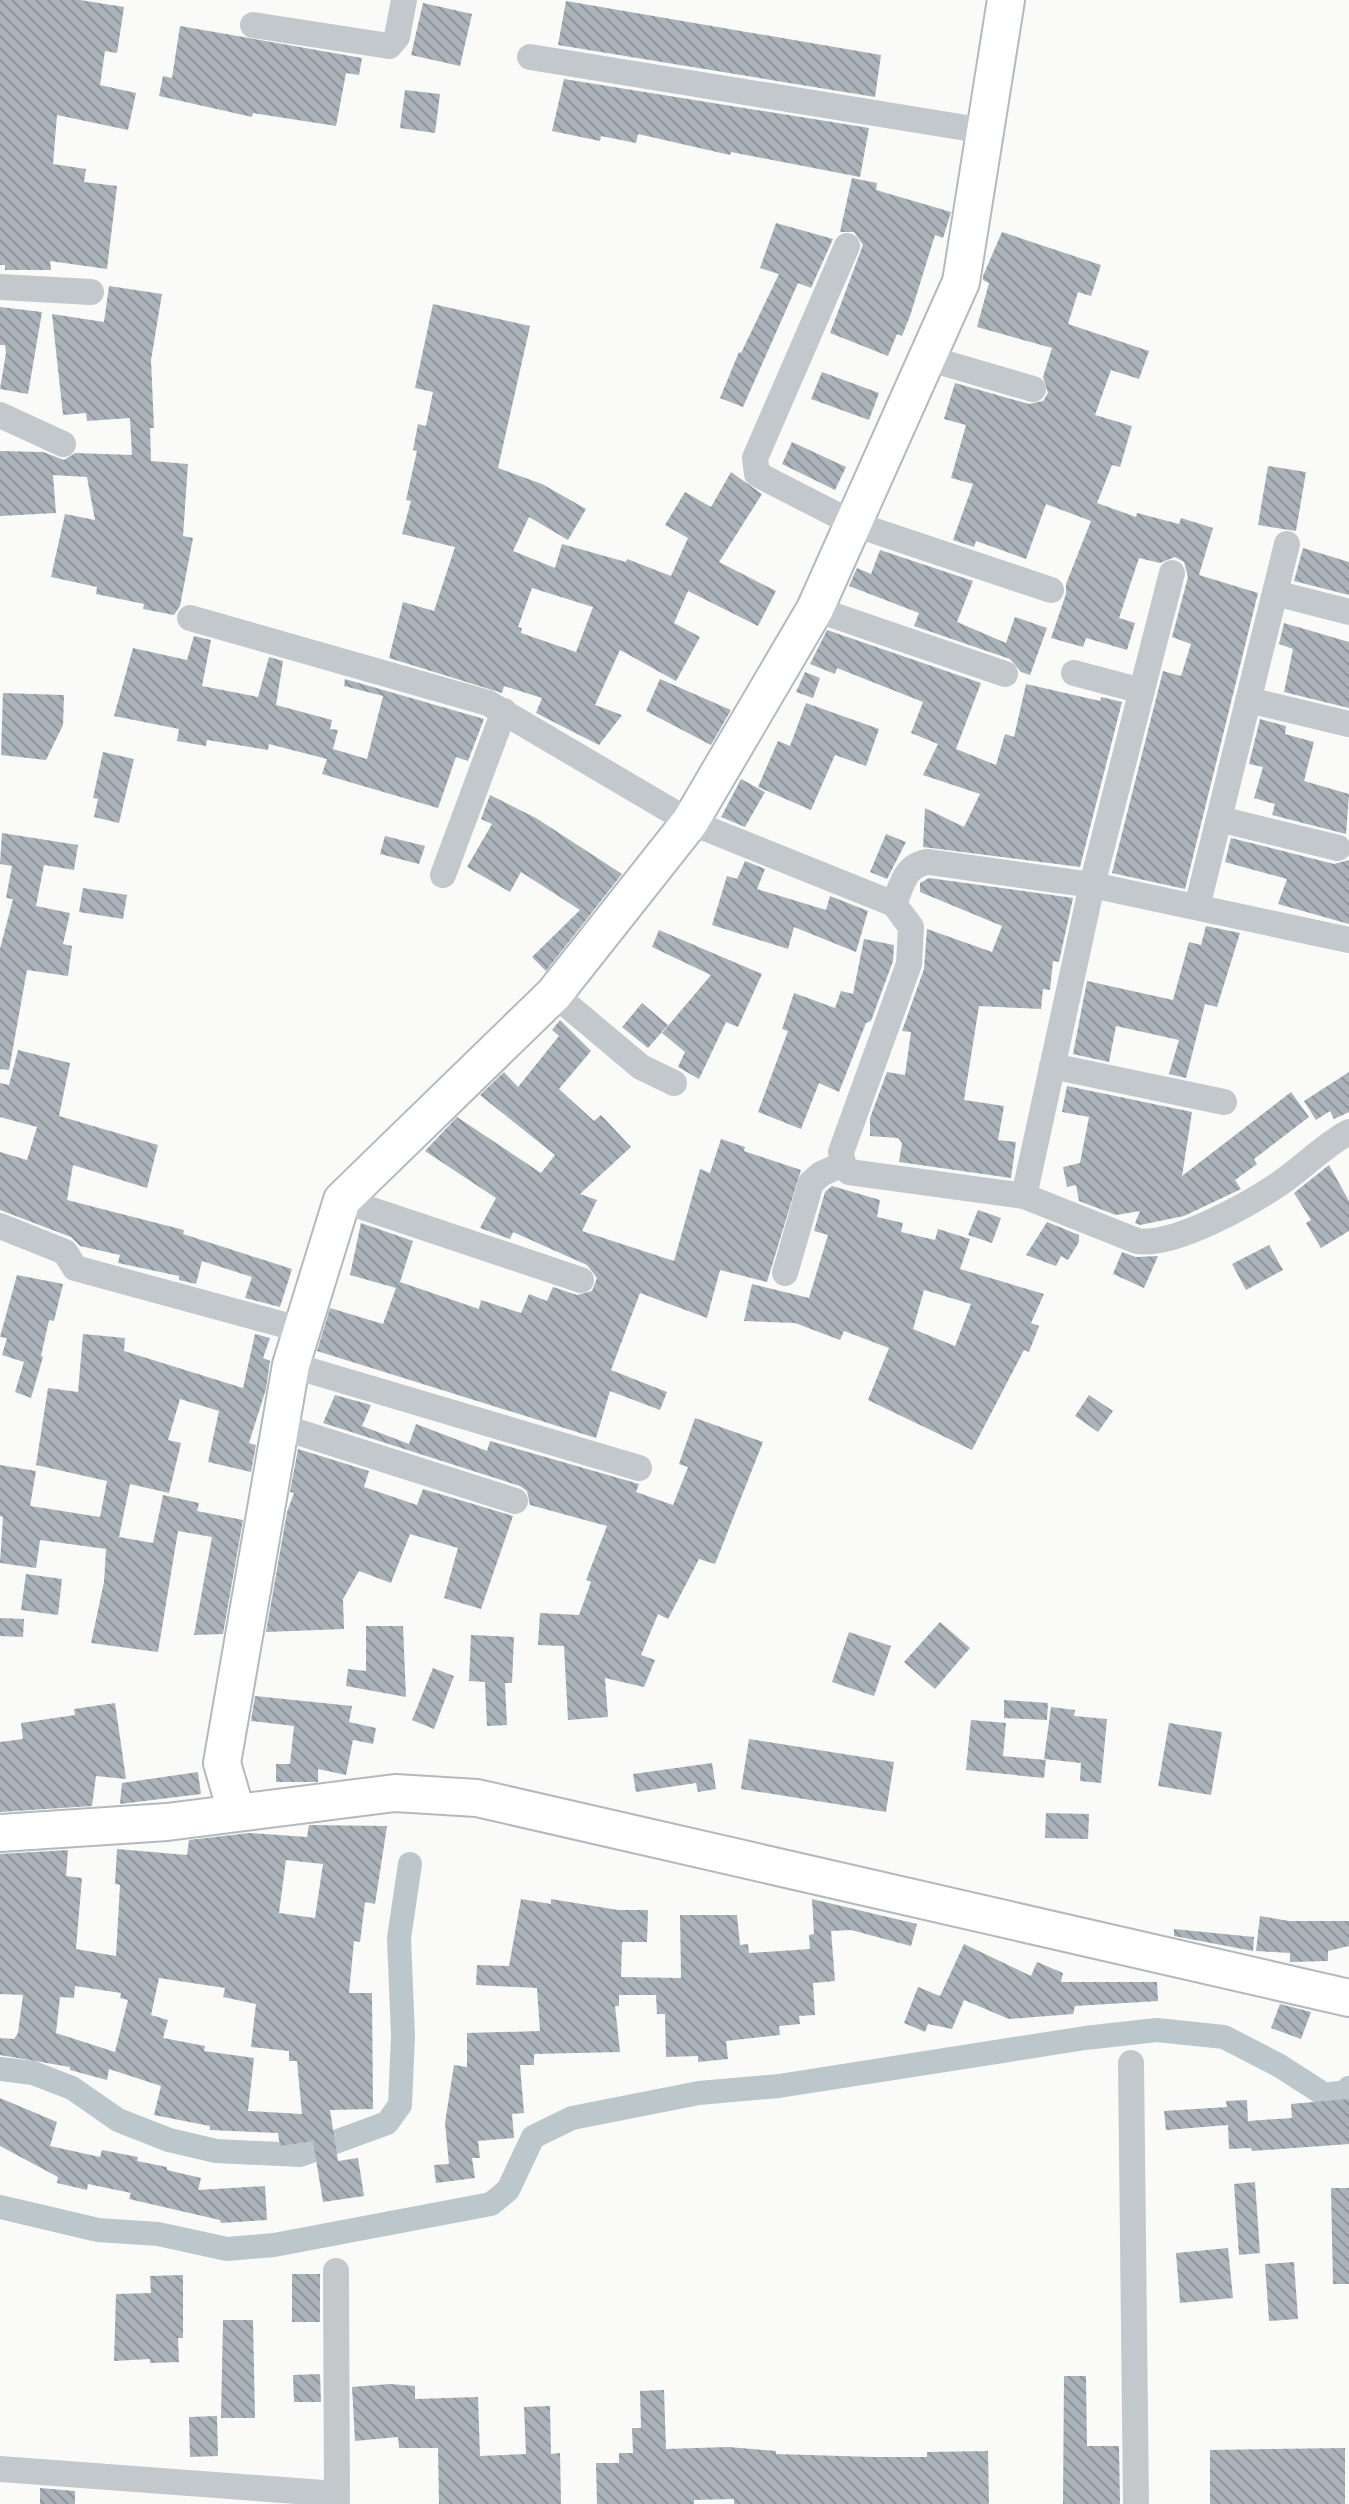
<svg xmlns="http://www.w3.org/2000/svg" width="1349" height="2504" viewBox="0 0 1349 2504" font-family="'Alegreya Sans',sans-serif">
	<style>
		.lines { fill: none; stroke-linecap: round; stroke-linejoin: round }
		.canal { stroke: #bbc7cb; stroke-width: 24 }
		.building { fill: url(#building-back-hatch); fill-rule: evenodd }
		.secondary-casing { stroke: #b3babf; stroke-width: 40 }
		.minor { stroke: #c3c8cc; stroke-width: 26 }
		.secondary { stroke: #fff; stroke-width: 36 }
	</style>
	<defs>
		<pattern id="building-back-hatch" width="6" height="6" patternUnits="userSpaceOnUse" patternTransform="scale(2)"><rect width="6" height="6" fill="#aab3b9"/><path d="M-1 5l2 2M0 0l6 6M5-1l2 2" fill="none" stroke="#8e969c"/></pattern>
	</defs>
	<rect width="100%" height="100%" fill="#fafaf8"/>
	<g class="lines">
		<!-- canal -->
		<path class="canal" d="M0,2069l33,4 39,15 46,32 51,20 47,11 84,4 87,-32 13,-18 3,-69 -4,-98 11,-74
			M0,2207l98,23 60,4 69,15 47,-4 217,-41 17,-14 25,-53 39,-19 127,-25 80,-7 306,-48 72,-8 67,7 56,29 45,29 21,-3 3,-4"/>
	</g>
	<!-- building -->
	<path class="building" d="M0,0h80l44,7 -7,46 -12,-2 -5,34 36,8 -8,37 -71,-15 -4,49 33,5 -2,13 33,4 -10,83 -57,-8 1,9h-46v-5h-5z
		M566,1l315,54 -6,42 -317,-52z
		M423,3l49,11 -12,52 -49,-11z
		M180,26l182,32 -3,17 -13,-2 -10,53 -83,-13 -1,4 -93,-21 4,-20 9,2z
		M564,79l305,49 -9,49 -129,-25 -1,3 -92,-21 -2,9 -35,-7 -1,5 -48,-10z
		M405,90l35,4 -5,39 -35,-5z
		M852,178l25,5 -1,7 75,22 -8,26 -8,-3 -25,81 -8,20 -5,-2 -9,22 -58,-23 33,-88 -9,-13h-14z
		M776,223l57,16 -22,49 -13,-5 -55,124 -23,-9 19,-46 2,1 38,-79 -19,-6z
		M1002,232l99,33 -10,31 -13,-4 -10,32 81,27 -10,28 -28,-9 -16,45 37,11 -12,41 -8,-2 -15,38 39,14 1,-4 42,11 2,-6 32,10 -14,47 59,18 -73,296 -73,-16 51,-202 18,5 10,-32 -19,-7 16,-60 -4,-15 -9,-5 -15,6 -21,-5 -20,60 16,5 -8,27 -41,-12 -3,9 -32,-9 15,-44v-10l25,-63 -45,-17 -20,55 -50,-18 -2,6 -21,-7 20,-56 -22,-6 15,-53 -22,-6 11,-36 74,21 14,-3 5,-8 -5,-16 9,-29 -75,-21 12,-44 -6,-3v-4z
		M109,286l53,8 -11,66 3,68h-4l1,33 37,3 -5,72 10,2 -13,68 -6,9 -31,-6 1,-5 -48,-10 1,-7 -46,-10 14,-63 30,6 -8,-43 -34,-2 3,38 -56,3v-65l43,1 21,8 11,-7 57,2 -2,-37 -43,3 -1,-8 -23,2 -11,-101 52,8z
		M433,304l97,22 -32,142 44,16 44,25 -18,31 -39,-23 -16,34 42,17 7,-24 64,18 1,-3 44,17 17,-38 -23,-13 20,-33 26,15 20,-35 31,22 -43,68 57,29 -18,35 -70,-35 -14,32 26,14 -24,44 -56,-31 -25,55 27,10 -23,30 -63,-32 6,-15 -38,-12 -2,7 -113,-35 14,-56 31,9 21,-64 -53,-13 9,-33 -5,-1 11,-49 -4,-1 5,-26 8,2 7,-34 -18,-4zM532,588l61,19 -17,45 -55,-19 1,-5 -4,-1z
		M0,307l42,5 -14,82 -28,-5 6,-36 -1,-8h-5z
		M822,372l57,21 -10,27 -58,-21z
		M792,442l54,25 -11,23 -53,-26z
		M1268,466l38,6 -10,59 -38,-6z
		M1303,548l46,14v33l-55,-14z
		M880,550l93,31 -16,41 49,21 9,-26 32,11 -17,47 -9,-3 -11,-13 -96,-33 5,-13 -70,-27 8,-18 14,6z
		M1284,623l65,19v66l-65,-16 9,-43 -14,-5z
		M827,630l154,53 -25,66 40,16 9,-31 9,3 12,-53 74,17 1,-4 21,5 -42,165 -157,-20 2,-39 39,19 16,-33 -57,-19 15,-31 -27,-11 12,-31 -86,-34 -2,6 -25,-10z
		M194,636l17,4 -9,46 56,11 11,-40 14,4 -7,44 56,15 -2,9 8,1 -5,19 34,10 16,-63 -39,-10 1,-7 139,40 -16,42 -12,-4 -18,51 -116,-34 5,-15 -58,-15 -1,6 -61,-10 -1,6 -29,-5 2,-12 -65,-13 19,-68 54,12z
		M805,672l15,6 -7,20 -17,-6z
		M660,679l71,31 -20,35 -65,-34z
		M3,693l61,2 -1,30 -17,35 -45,-5z
		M806,703l73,26 -13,37 -31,-11 -24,55 -53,-23 20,-46 12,5z
		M1260,719l26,7 -1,8 29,8 -10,39 45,13 -3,40 -74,-19 3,-11 -21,-6 9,-31 -14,-3z
		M103,752l31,7 -15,64 -25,-6 4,-18 -5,-1z
		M741,779l24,13 -20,35 -24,-10z
		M490,795l46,23 86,56 -76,97 -14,-14 48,-47 -59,-38 -11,20 -43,-25 25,-43 -11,-5z
		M2,833l76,12 -4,25 -30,-5 -8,41 34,7 -7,31 9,2 -4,30 -41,-6 -18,100 -9,-1v-120l13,-50 -7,-1 6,-32 -12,-2z
		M886,834l20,8 -19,37 -17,-7z
		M385,836l40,10 -6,18 -39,-10z
		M1231,838l103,26 15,-4v64l-71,-20 9,-25 -62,-17z
		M745,861l20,8 -8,20 69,21 4,-14 38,15 -12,41 -62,-25 -6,22 -76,-24 15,-49 10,3z
		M929,878l144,20 -14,64 -6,-1 -3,29 -7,-1 -2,20 -62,-3 -15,94 40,6 -6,34 18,2 -5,36 -112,-16 3,-19 -4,-5 -28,-2v-18l17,-46 18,3 6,-43 -9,-1 22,-62 3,-40 65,23 10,-26 -82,-34v-9z
		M83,888l44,7 -4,24 -44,-7z
		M1206,926l34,7 -23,74 -12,-3 -19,74 -17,-4 10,-34 -63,-14 -7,36 -36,-8 14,-73 86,19 16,-58 12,3z
		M659,930l103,44 -24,53 -12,-5 -27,57 -21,-12 7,-15 -23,-19 49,-58 -59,-28z
		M864,939l30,6 -1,16 -22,60 -5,2 -27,69 -20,-9 -18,46 -43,-17 30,-81 -6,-2 12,-36 41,15 6,-17 12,3z
		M642,1003l26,22 -20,23 -26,-21z
		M560,1020l31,31 -32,38 35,32 7,-6 30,32 -51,47 17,6 -15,31 92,30 26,-92 10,4 11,-34 24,8 -1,4 57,19 -34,112 -47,-12 -13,48 -67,-25 -29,77 56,22 -7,18 -50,-19 -14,47 -279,-87 13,-43 53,16 13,-36 -46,-13 11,-52 52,18 -13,41 79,27 2,-9 40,13 8,-19 18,7 6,-14 24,8 15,-4 5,-13 -10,-13 -74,-33 -3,7 -30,-11 16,-30 -71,-47 32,-34 84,56 14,-18 -75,-60 24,-23 14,15 41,-51 -7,-6z
		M18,1050l52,13 -11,53 99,29 -11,43 -74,-23 -6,35 117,30 -1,4 109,35 -12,38 -35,-9 7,-21 -50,-16 -6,23 -17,-4v-4l-61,-13 2,-8 -40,-9 -9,-9 -71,-27v-58l27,8 10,-33 -37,-10v-34l9,2z
		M1349,1072v40l-15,7 -4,-8 -14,9 -12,-19z
		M1067,1086l125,26 -10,64 109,-84 18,25 -55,42 3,5 -22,16 6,9 -57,27 -44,9 -5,-2 5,-12 -24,4 -37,-14 -3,-16 -9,2 -4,-20 17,-4 9,-46 -27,-5z
		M1329,1165l20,36v30l-28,17 -15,-25 5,-3 -17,-27z
		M832,1186l48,14 -3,17 26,6 -2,9 34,8 3,-11 32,10 -10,30 84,25 -13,29 8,3 -10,26 -5,-2 -52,100 -104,-50 21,-52 -45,-17 -4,9 -45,-17 -51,-2 8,-37 57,14 19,-63 -14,-4 11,-39zM924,1290l47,14 -16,42 -42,-17z
		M978,1210l23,8 -9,25 -24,-8z
		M1047,1222l32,13v7l-11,18 -7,-4 -5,10 -30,-11z
		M1269,1245l14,25 -37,20 -14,-26z
		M1122,1252l14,5 22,-1 -14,32 -31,-14z
		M17,1275l46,9 -9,37 -5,-1 -8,36 2,1 -12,41 -16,-6 9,-30 -22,-7 5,-17 -7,-1z
		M83,1334l42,4 -1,13 119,37 12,-54 15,4 -7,20 7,3 -4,28 -17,54 7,2 -5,27 -43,-10 11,-51 -39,-12 -12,41 13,3 -12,50 -39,-9 -11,53 34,6 10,-48 36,8 -2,8 46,9 -20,114 -29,1 18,-98 -34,-6 -20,121 -67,-9 13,-61 2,-33 -66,-9 -4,28 -36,-5 3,-46 -3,-1v-51l36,6 -6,35 70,11 7,-36 -71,-16 12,-77 30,4z
		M335,1395l36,10 -9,21 47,18 7,-20 71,27 3,-10 149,43 -3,8 37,13 15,-38 -9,-3 16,-46 68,24 -48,122 -16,-5 -31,60 -10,-5 -17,41 14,5 -11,27 -39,-9 3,39 -40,3 -4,-74 -26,-1 2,-32 39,2 12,-33 -5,-2 21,-54 -77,-21 -3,-14 -7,-5 -197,-63z
		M1089,1395l24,16 -15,21 -23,-16z
		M298,1449l71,22 -5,16 53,18 6,-16 90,27 -32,93 -37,-11 14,-50 -48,-14 -19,49 -32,-12 -16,28 1,30 -78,3 21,-120 7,-19 -4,-1z
		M26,1574l36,5 -4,36 -37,-5z
		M0,1618l24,1 -1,18 -23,-1z
		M940,1622l30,26 -35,41 -31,-27z
		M366,1626h37l3,71 -60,-11 2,-17 18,2z
		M849,1632l42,14 -17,50 -42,-14z
		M471,1635l43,2 -2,46h-7l2,42 -20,1 -2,-44 -16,-1z
		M433,1668l21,8 -20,53 -22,-9z
		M255,1696l97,10 -3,16 27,6 -3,16 -20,-4 -7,35 -28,-6v13h-42v-18h14l4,-38 -43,-5z
		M1004,1700l44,3 -1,17 -43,-2z
		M115,1703l11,76 -30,-3 -4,30 -92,6v-70l23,-3 -2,-16 54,-8 -1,-6z
		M1051,1707l24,3 -1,6 33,3 -6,64 -21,-2 1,-18 -37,-4z
		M971,1720l35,3 -3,33 43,4 -2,18 -78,-8z
		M1169,1723l53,9 -11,63 -53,-9z
		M749,1739l145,23 -8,50 -145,-23z
		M712,1763l4,26 -18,3 -2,-9 -60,9 -3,-18z
		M198,1772l3,22 -81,10 2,-21z
		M1046,1813l43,1 -1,25 -43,-1z
		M309,1825l78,1 -12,78 -10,-2 -5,40 -6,-1 -5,52h23l1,116 -43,1 8,51 20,-3 6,38 -41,6 -10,-61 -33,5 -2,-13 -68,-3v-4l-56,-11 7,-29 -52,-17 -2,11 -37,-10v-3l-70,-12v-17l14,1 4,-6 5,-38 -23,-1v-140l68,-4 -2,26 16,2 -6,71 40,7 4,-71 -5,-1 2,-35 70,6 2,-15 60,-7 58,4zM286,1860l37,4 -8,54 -36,-5zM159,1978l66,10 -2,9 33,7 -5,43 38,4v10h8l5,53 -54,-3 6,-53 -50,-7 1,-5 -42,-8 5,-18 -17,-5zM75,1986l46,7 -1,5 8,2 -13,52 -59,-19 4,-36 14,1z
		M521,1899l30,5v-5l67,11h30l-1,32h-25l-1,35 60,1 -1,-63h57l3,30 8,-1 1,9 61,-4 -1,-14 5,-1 -2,-35 105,25 -6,22 -60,-16 -20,1 4,50 -22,2 2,32 -16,1 1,8 -21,2 1,9 -54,6 2,18 -30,3v-6l-32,1 -1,-43h-8l-1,-19h-37v11h-4l5,46 -86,2v11h-14l4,48 -12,1 2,24 -36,3 2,17h-8l3,20 -39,5 -2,-18 15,-1 -4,-41 9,-58 13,2v-34l73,-2 -3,-43 -61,-3 1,-20 32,1z
		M1260,1916l29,5h60v25l-21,5v10l-38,1v-9l-34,-2z
		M1174,1929l80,8 -1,14 -79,-15z
		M964,1944l67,32 6,-14 26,11 -2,9h96l1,19 -83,5 -2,8 -64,5 -45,-19 -12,29 -24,-5 -3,8 -21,-9 14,-36 22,9z
		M1280,2004l31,8 -10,27 -30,-11z
		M0,2098l57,24 -7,24 50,11 2,-7 36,7 -1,4 30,6v3l34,8 -3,12 67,-4 2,34 -46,3 -1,-3 -91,-21 2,-6 -43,-9 -1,6 -30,-7 1,-6 -58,-31z
		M1349,2099v45l-97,7 -1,-3 -22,1 -1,-24 -62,5 -2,-19 63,-4 -1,-6 21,-1 1,21 44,-3 -1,-14z
		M1255,2182l5,71 -21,2 -5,-71z
		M1331,2188h18v96h-16z
		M1228,2248l5,50 -53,5 -4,-50z
		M1294,2262l4,57 -29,2 -4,-57z
		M292,2274h28v48h-28z
		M183,2275v63h-5l1,24 -29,1v-4l-36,2 2,-67 35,-1 -1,-17z
		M223,2320h30l2,98h-34z
		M320,2374l1,28h-27l-1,-27z
		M1064,2376h22l1,70h32l1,58h-57z
		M390,2384l25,2v13l63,-2 2,59 46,-2 -2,-47 26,-1 1,48 9,-1 1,51h-122l-1,-56h-39l-1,-11 -43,4 -3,-54z
		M664,2390l2,59 62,-2 48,4v3l97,3h54v-5l61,-1 1,53h-255v-5l-40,1v4h-97l-1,-41h23v-10h14l-1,-25h9l-1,-37z
		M217,2416l1,40 -28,1 -1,-40z
		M1345,2448v56h-135v-54z
		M40,2488l35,3v13h-35z"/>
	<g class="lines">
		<defs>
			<path id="secondary" d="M236,1811l-14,-48 69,-398 51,-165 212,-206 136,-172 125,-213 146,-327 45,-282
				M0,1833l167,-11 228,-29 82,5 872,200"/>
		</defs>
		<!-- secondary casing -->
		<use href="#secondary" class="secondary-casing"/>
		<!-- minor -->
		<path class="minor" d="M253,25l136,21 8,-9 7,-37
			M530,57l455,74
			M847,246l-92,212 2,16 97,50 197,66
			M0,287l91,5
			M927,358l106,31
			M0,415l63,29
			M1275,593l74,19
			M815,609l190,65
			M190,618l298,85 202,119 204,82 17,23 -2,37 -68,188 2,12 6,8 175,24 113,45c36,6 111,-36 142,-57 24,-16 44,-38 70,-52
			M1074,673l68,18
			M1248,700l101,24
			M1219,819l119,29
			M443,875l61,-164
			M894,904c8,-19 11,-40 35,-42l163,23 257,55
			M1197,907l90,-363
			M554,994l87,73 33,16
			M1052,1066l172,36
			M1024,1196l68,-311 80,-312
			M342,1200l239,80
			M0,1226l65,26 10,16 224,61
			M785,1273l26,-90 10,-9 22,-10
			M291,1365l348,103
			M282,1427l233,74
			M1131,2063l5,441
			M336,2271l1,233
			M0,2469l337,25"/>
		<!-- secondary -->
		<use href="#secondary" class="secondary"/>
	</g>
</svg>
